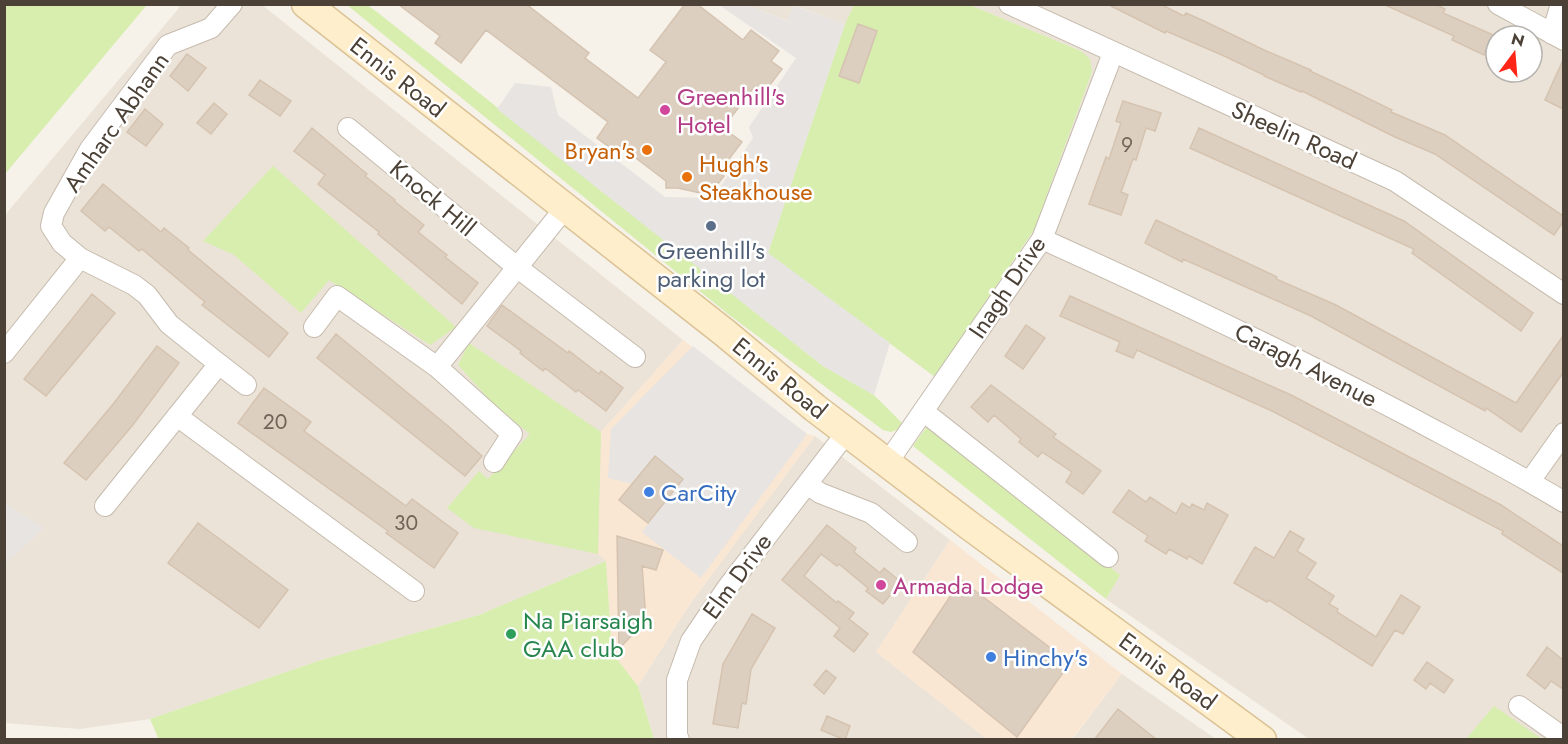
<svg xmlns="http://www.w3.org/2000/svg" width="1568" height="744" viewBox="0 0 1568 744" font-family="Jost,sans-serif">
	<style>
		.residential { fill: #ebe3d7; fill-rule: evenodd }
		.commercial { fill: #f9e6d3 }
		.green { fill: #d7eeaf }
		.parking { fill: #e7e4e1 }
		.building { fill: #dccfc0; stroke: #d5c3b0; stroke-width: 1.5 }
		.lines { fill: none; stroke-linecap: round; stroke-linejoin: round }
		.street-casing { stroke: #c6bbae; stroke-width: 22 }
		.secondary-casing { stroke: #dbc295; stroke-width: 31 }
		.street { stroke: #fff; stroke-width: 20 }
		.secondary { stroke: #ffeecb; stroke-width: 28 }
		.hotel-dot { fill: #d1479c; stroke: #fff; stroke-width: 2 }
		.food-dot { fill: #e8710a; stroke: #fff; stroke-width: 2 }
		.service-dot { fill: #5c6f8a; stroke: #fff; stroke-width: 2 }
		.shop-dot { fill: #3f7fe0; stroke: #fff; stroke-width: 2 }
		.leisure-dot { fill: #2e9e5b; stroke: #fff; stroke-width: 2 }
		.labels { text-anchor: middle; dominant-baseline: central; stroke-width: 5; stroke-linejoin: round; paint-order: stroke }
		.number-label { font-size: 21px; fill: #6f6458 }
		.street-label { font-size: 24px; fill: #4b4136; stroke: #fff }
		.hotel-label { font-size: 24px; fill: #b23c85; stroke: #fff; text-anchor: start }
		.food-label { font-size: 24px; fill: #c56008; stroke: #fff; text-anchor: end }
		.service-label { font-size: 24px; fill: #4e5e75; stroke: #fff }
		.shop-label { font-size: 24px; fill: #366cbe; stroke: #fff; text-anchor: start }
		.leisure-label { font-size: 24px; fill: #27864d; stroke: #fff; text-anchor: start }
	</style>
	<rect width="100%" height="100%" fill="#f6f1e9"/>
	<!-- residential -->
	<path class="residential" d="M179,5h83l421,335 -82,92 5,129 -127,54 -158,45 -171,59 -70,10 -75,-6v-508l174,-207z
		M747,5h107l-9,19 -50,-18 -7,15z
		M970,5h593v734h-254l-203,-140 13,-25 -191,-149 106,-195 58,-158 -11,-21zM1496,36h36v36h-36z
		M815,436l135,104 -74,112 111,87h-333l-16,-53 52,-82z
		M1122,674l94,65 -144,1z"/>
	<!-- commercial -->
	<path class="commercial" d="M683,340l124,94 8,2 -125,168 -52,82 -26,-33 -6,-92 -8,-7 3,-122z
		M950,540l172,134 -50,65h-85l-111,-87z"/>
	<!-- green -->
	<path class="green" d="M144,4l2,2 -141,168v-169z
		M347,5h20l10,7 446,354 51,29 29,29 -1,4 -11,4 -8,-2 -155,-116z
		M854,5h116l111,46 9,8 2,13 -58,158 -99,147 -167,-124 77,-229z
		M273,166l183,161 -26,18 -101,-65 -28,33 -67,-58 -31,-14z
		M469,343l132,89 -3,122 -124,-26 -27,-20 32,-37 9,8 42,-45 -35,-28 -37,-41z
		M928,425l192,150 -14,24 -193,-153z
		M606,561l6,92 26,33 16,53 -495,1 -9,-21 171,-59 158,-45z
		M1494,706l48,33h-76z"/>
	<!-- parking -->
	<path class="parking" d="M719,5h28l40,16 7,-15 51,18 -77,229 122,90 -16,52 -51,-29 -326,-257 18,-26 36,4 7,28 107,82 48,1 40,-60 -4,-11 47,-69z
		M693,346l114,88 -106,144 -59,-46 41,-53 -28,-23 -22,28 -25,-6 3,-49z
		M5,503l39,25 -39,36z"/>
	<!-- building -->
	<path class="building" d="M398,4h128l63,49 -4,5 53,40 28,-36 -16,-12 35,-46h12l46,36 8,-10 28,21 -8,10 11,8 -19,25 -9,-7 -31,41 19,14 -23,30 5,4 -15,19 -31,-7h-12v-7l-46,-35 -5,5 -18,-13 11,-16 -122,-92 -25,33 -26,-20 5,-7z
		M1107,4h53l24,12 2,-3 18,8 60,29 47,20 -1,1 41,19 41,20 -1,2 54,23 118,81v6l-9,13 -119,-81 -40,-17 -93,-46 -1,1 -37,-16v-1l-42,-20 -56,-24 -1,2z
		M1383,4h53l9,5 -2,4 50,22 -9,20 -32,-15 2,-4z
		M858,24l19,7 -18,52 -20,-7z
		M187,54l19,14 -18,23 -18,-15z
		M1563,60v49l-18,-9z
		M260,80l31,21 -11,15 -31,-21z
		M1123,101l38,12 -6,18 -9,-3 -10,32 -3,-1 -12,33 7,3 -7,20 -32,-11 17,-47 3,2 12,-36 -5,-2z
		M214,103l13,11 -16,20 -14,-11z
		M145,109l18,15 -17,22 -19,-14z
		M312,128l55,46 -2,2 30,24 -1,1 30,24 -6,7 29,23 -2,2 33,26 -16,21 -84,-70 1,-2 -61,-48 7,-9 -31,-24z
		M1199,128l205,93 129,92 -12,18 -109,-78 2,-4 -224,-101z
		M103,184l58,48 3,-4 25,20 -1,2 100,83 -19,24 -67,-52 3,-3 -63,-53 -3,2 -30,-24 -4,4 -24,-20z
		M1156,220l121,57 -1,2 60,26 180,98 47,-67v37l-42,59 -35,-24 -1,3 -174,-95 -128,-57 -1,3 -37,-19z
		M92,294l23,19 -69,83 -22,-17z
		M1070,296l221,99 210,110 62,41v27l-61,-39 1,-3 -231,-120 -135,-61 -4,8 -17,-7 4,-9 -60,-26z
		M502,305l66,48 1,-2 30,23 2,-3 22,17 -17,23 -28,-21 -2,2 -31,-24 -2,3 -23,-18 1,-2 -34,-25z
		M1026,325l19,13 -22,31 -18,-13z
		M336,334l112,92 34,30 -17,20 -148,-118z
		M157,346l22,17 -47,63 -46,54 -22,-17 50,-60z
		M991,385l65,49 -3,3 48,34 -18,23 -17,-12 6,-10 -30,-20 -4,5 -19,-15 2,-3 -27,-24 -6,7 -17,-15z
		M264,388l47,34 -7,9 102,75 6,-7 46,34 -24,35 -48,-35 2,-2 -150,-108z
		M655,456l28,23 -35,44 -29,-23z
		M1129,490l17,12 4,-5 26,17 6,-11 8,5 2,-4 12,6 3,-7 21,12 -26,49 -13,-8 -2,3 -18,-10 -3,5 -21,-13 3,-5 -35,-24z
		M198,523l90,67 -29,38 -91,-65z
		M827,525l29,23 -2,4 26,21 4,-5 17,14 -18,22 -17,-13 2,-3 -29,-24 -2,2 -16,-12 -17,22 33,27 1,-2 16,12 -5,6 19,15 -14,18 -20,-16 6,-8 -58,-48z
		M1290,531l14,8 -7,12 19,12 -10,15 28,18 -5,8 9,5 -1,3 39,25 25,-42 19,12 -17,27 -8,-4 -23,36 -103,-66 -2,2 -33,-19 21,-36 19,11z
		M617,536l46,14 -7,20 -14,-4 4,54 -27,29z
		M961,580l109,83 -53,74 -104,-85z
		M752,614l23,14 -24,41 -5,35 -4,-1 -4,25 -25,-4 10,-60z
		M1547,647l16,13v29l-12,-8 -6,8 -18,-14z
		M1427,662l26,18 -9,13 -14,-10 -4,6 -12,-9z
		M826,670l10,8 -12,16 -10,-9z
		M1118,709l39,31h-63z
		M827,716l23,10 -5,14 -24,-10z"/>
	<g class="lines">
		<defs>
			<path id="street" d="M1009,4l386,177 169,113
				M1498,4l66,36
				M1552,34l9,-30
				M348,128l170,140 117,89
				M1042,239c124,56 246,114 366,177 52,28 105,55 156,86
				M80,258l-18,-15 -11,-17 3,-13 36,-64 78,-104 43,-17 21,-24
				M314,327l23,-31 100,71 75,67 -18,28
				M4,353l76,-95 54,27 13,10 22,29 50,40 -114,142
				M219,364l27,21
				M437,367l128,-159
				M923,411l185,146
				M177,416l237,175
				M888,462l154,-223 71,-186
				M1530,481l34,-48
				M807,484l13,9 51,20 36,29
				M1519,706l45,32
				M679,740l-2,-5v-55l14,-39 36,-53 120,-156"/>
			<path id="secondary" d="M306,4l419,329 90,75 155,118 292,214"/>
		</defs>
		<!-- street casing -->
		<use href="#street" class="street-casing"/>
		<!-- secondary casing -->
		<use href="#secondary" class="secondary-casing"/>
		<!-- street -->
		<use href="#street" class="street"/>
		<!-- secondary -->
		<use href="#secondary" class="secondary"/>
	</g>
	<!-- markers -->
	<g class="hotel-dot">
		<circle cx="665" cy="110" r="6"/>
		<circle cx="881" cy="585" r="6"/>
	</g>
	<g class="food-dot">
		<circle cx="647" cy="150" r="6"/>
		<circle cx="687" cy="177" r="6"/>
	</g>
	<circle class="service-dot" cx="711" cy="226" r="6"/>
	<g class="shop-dot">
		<circle cx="649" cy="492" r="6"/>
		<circle cx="991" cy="657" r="6"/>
	</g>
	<circle class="leisure-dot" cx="511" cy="634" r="6"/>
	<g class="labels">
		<!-- number labels -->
		<g class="number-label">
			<text x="1127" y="145">9</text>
			<text x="275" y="422">20</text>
			<text x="406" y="523">30</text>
		</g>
		<!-- street labels -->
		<g class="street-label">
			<text transform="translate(398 77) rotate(38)">Ennis Road</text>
			<text transform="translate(116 122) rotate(-55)">Amharc Abhann</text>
			<text transform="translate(1294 135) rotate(24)">Sheelin Road</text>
			<text transform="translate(433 198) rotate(40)">Knock Hill</text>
			<text transform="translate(1007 287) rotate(-56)">Inagh Drive</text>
			<text transform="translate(1306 365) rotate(27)">Caragh Avenue</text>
			<text transform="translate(780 378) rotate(39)">Ennis Road</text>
			<text transform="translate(737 576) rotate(-54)">Elm Drive</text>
			<text transform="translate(1168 671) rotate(36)">Ennis Road</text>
		</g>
		<!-- hotel labels -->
		<g class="hotel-label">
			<text x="677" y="96">Greenhill's<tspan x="677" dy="28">Hotel</tspan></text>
			<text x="893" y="585">Armada Lodge</text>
		</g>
		<!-- food labels -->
		<g class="food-label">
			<text x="635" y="150">Bryan's</text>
			<text x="699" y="163" text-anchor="start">Hugh's<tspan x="699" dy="28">Steakhouse</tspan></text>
		</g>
		<!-- service labels -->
		<g class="service-label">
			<text x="711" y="250">Greenhill's<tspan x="711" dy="28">parking lot</tspan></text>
		</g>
		<!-- shop labels -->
		<g class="shop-label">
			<text x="661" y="492">CarCity</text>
			<text x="1003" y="657">Hinchy's</text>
		</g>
		<!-- leisure labels -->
		<g class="leisure-label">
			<text x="523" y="620">Na Piarsaigh<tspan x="523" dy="28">GAA club</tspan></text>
		</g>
	</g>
	<!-- border -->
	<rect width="1568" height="744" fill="none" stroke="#4b4136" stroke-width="12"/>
	<!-- north arrow -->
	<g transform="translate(1514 54) rotate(16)"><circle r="28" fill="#ffffff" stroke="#b7b3af" stroke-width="1.5"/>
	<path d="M0-4.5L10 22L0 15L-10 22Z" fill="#ff2618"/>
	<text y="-9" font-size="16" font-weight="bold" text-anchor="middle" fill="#4b4136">N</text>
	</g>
</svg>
